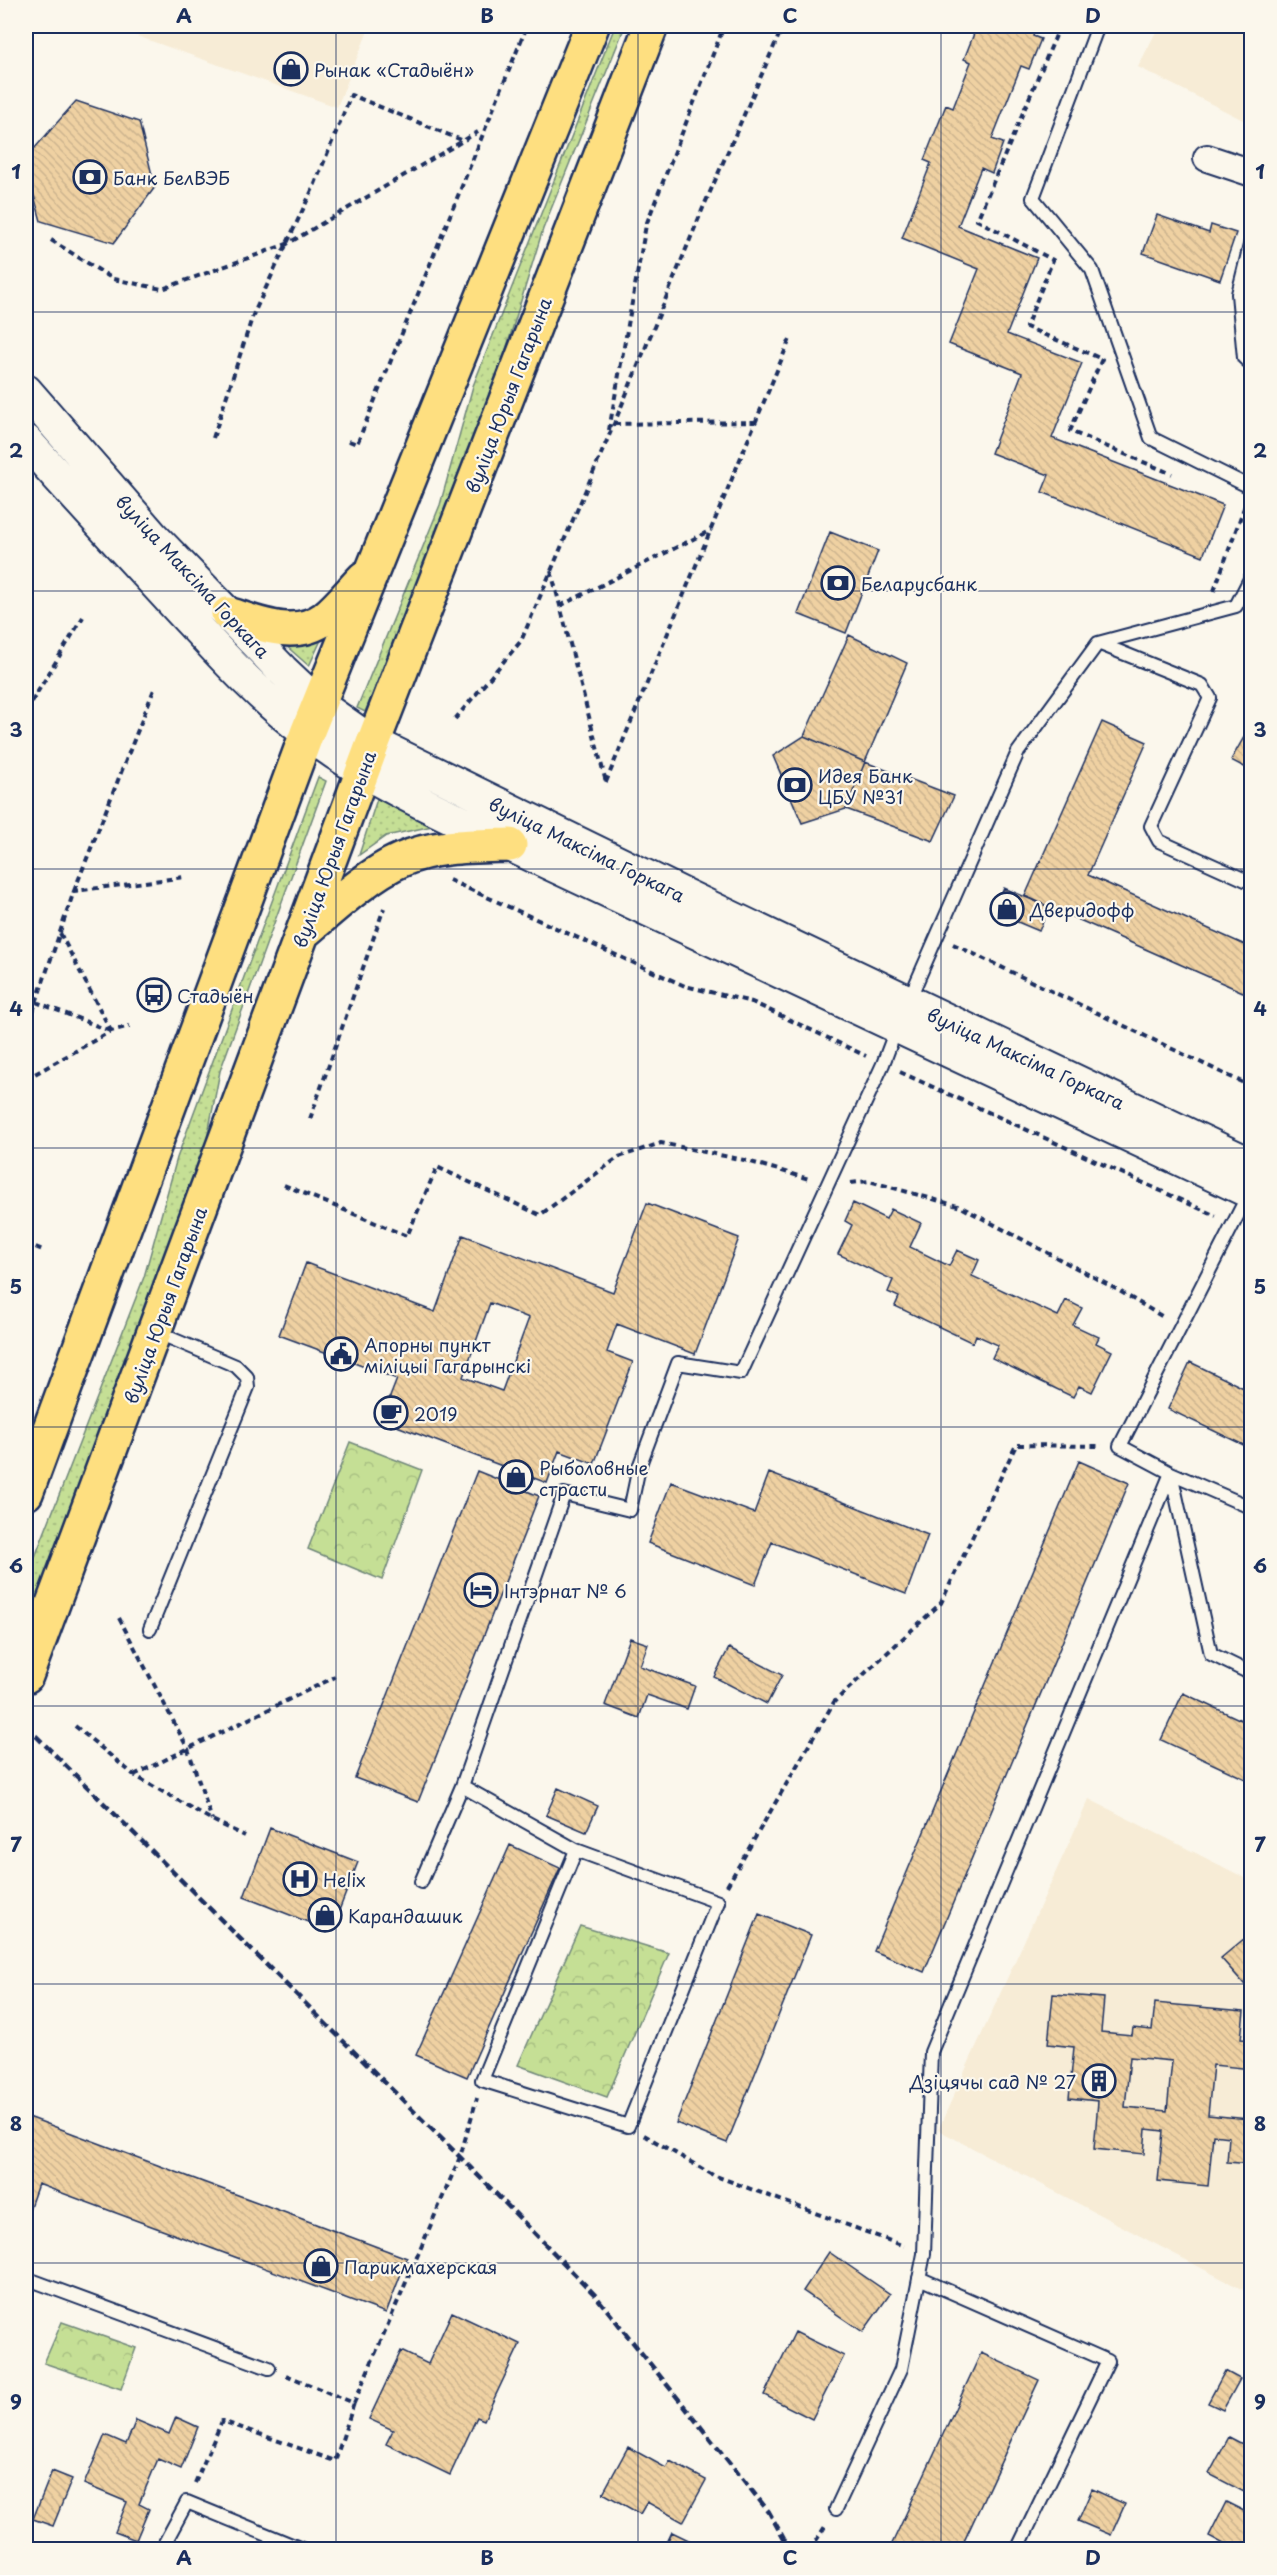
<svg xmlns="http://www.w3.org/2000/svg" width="1277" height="2575" viewBox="0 0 1277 2575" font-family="'Playpen Sans',sans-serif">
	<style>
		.built { fill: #f7ecd6 }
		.grass { fill: url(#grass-dots); stroke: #70877a; stroke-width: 1.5 }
		.park { fill: url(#park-crowns); stroke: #70877a; stroke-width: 1.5 }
		.building { fill: url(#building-back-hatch); stroke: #1b2f5e; stroke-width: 1.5; fill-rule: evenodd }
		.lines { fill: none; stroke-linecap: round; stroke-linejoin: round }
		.service-casing { stroke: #1b2f5e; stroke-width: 16 }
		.minor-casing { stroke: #1b2f5e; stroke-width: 30 }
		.tertiary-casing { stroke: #1b2f5e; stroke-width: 36 }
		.primary-casing { stroke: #1b2f5e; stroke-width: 38 }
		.path { stroke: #1b2f5e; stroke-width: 4; stroke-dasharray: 6 4.5; stroke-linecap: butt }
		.service { stroke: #fbf7ec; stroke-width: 12 }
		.minor { stroke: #fbf7ec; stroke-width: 26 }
		.tertiary { stroke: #fbf7ec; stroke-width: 32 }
		.primary { stroke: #fedf80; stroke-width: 33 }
		.rail { stroke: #1b2f5e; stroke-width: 4.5; stroke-dasharray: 9 4.5; stroke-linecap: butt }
		.grid { fill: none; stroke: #1b2f5e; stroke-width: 1.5; stroke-opacity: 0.55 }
		.labels { text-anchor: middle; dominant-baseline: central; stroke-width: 4.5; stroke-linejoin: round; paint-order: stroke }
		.poi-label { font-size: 18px; fill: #1b2f5e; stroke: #fbf7ec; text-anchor: start }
		.street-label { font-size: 18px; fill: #1b2f5e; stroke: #fbf7ec }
		.neatline { fill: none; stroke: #1b2f5e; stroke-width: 2 }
		.grid-label { font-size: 20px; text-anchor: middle; font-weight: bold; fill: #1b2f5e }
	</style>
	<defs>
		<pattern id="grass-dots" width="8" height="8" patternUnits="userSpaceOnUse" patternTransform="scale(1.5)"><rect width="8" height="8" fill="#c5df95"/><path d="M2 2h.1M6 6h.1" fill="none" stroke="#a9c083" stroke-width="1.8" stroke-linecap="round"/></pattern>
		<pattern id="park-crowns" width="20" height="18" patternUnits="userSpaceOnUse" patternTransform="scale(1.5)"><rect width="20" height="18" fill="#c5df95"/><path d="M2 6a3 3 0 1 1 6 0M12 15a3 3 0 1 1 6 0" fill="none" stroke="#a9c083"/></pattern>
		<pattern id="building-back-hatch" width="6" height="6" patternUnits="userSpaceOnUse" patternTransform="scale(1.5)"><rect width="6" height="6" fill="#efd1a2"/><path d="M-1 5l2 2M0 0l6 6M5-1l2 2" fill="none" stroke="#ccb48e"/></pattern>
	</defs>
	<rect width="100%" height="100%" fill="#fbf7ec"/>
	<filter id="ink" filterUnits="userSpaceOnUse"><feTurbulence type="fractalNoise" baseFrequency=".0167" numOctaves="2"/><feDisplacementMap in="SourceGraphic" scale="12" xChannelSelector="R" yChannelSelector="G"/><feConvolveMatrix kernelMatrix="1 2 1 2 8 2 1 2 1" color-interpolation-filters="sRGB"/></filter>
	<g filter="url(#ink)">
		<!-- built -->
		<path class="built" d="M125,26h245l-33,81 -214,-76z
			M1159,26h92v98l-113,-57z
			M1089,1799l162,82v413l-313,-164z"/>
		<!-- grass -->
		<path class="grass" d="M615,26h10l-82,203 -50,163 -33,90 -95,230 -8,-4 83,-203 33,-119z
			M328,625l-19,41 -33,-29z
			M318,777l8,4 -106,290 -18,94 -176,466v-51l118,-303 33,-119z
			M377,799l60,26 -51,11 -27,19z"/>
		<!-- park -->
		<path class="park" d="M350,1442l72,28 -40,110 -74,-31z
			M580,1926l89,27 -62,144 -89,-32z
			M62,2322l74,26 -15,41 -77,-26z"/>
		<!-- building -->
		<path class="building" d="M977,26h60l-4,10 8,3 -12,30 -8,-3 -29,73 11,4 -11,30 -11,-5 -23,58 79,32 -30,76 75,29 -30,75 171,67 -20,51 -161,-64 7,-17 -58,-22 31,-80 -73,-29 30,-75 -77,-31 29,-75 -7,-3 22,-55 7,3 18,-46 -7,-3z
			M76,101l63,21 16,65 -41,56 -73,-22 -15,-54v-9z
			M1157,215l52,18 2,-8 25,8 -16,47 -77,-27z
			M830,532l48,19 -32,82 -48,-19z
			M849,635l58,28 -42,99 -61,-26z
			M1102,722l45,20 -59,133 164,73v48l-227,-100z
			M1252,723v48l-21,-11z
			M804,736l61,26 -19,47 -44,14 -29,-67z
			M865,762l89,34 -21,45 -87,-32z
			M1004,888l45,19 -10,24 -45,-19z
			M647,1203l92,35 -44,116 -78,-30 -10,28 26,10 -39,102 -35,-13 -12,32 -166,-63 16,-41 -118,-44 27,-72 129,49 28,-77 150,57zM490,1303l39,15 -27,73 -39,-14z
			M853,1203l33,16 5,-10 30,14 -11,24 39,19 8,-16 22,10 -7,16 86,40 8,-16 16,8 -9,17 26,12 -3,6 16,8 -20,41 -13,-6 -6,11 -81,-39 6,-13 -22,-10 -3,8 -78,-37 4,-9 -11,-5 5,-12 -55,-26 14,-29 -7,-4z
			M1190,1362l62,30v57l-84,-40z
			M1079,1461l50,22 -205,489 -50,-21z
			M477,1471l62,25 -121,306 -63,-24z
			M769,1473l159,62 -22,59 -134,-52 -17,43 -107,-42 23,-61 83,31z
			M630,1638l18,6 -8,22 55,20 -8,23 -40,-14 -8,23 -34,-13z
			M729,1648l53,27 -15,29 -53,-27z
			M1183,1693l69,32v57l-91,-42z
			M558,1788l40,18 -12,26 -40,-17z
			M270,1828l88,34 -27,69 -87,-34z
			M510,1845l50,23 -93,209 -51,-22z
			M759,1914l52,21 -84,208 -51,-20z
			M1252,1932v61l-31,-35z
			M1053,1994l51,4 -3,34 31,3 1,-7 19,2 3,-27 89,8 -3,28 11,1v29l-39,-4 -5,50 41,4 3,-25v70l-25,-2 2,-25 -16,-2 -5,51 -50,-5 5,-50 -17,-2 -2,25 -50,-5 4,-48 -29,-3 5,-51 -26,-3zM1130,2057l42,4 -5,50 -42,-4z
			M26,2116l381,142 -21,55 -348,-129 -12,34z
			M829,2252l61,42 -27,38 -60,-41z
			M452,2312l68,32 -36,76 -7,-3 -27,58 -64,-31 7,-14 -24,-11 32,-68 27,13z
			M795,2332l49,24 -32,63 -48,-24z
			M981,2353l58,27 -79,170h-68l-2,-2z
			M1225,2371l15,8 -17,31 -15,-7z
			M176,2417l22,10 -17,42 -23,-10 -19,45 10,5 -13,31 -21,-8 12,-30 -43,-18 21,-49 21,9 10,-24 33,14z
			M1229,2437l23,12v47l-43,-22z
			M628,2447l38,21 4,-7 36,19 -23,42 -36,-20 -7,12 -37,-21z
			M52,2471l20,8 -19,47 -20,-7z
			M1092,2489l33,15 -14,31 -33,-14z
			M1226,2502l26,13v20l-8,15h-9l-26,-14z
			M672,2532l21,10 -4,8 -24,-3z"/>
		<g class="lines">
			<defs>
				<path id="service" d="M1098,26l-65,172 59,72 59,168 101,50
					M1252,237l-14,57 6,64 8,7
					M1098,643l104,42 8,13 -59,128 8,15 93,42
					M908,1002l110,-250 80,-109 138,-37 16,-31
					M1171,1473l40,181 41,20
					M1171,1473l81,35
					M150,1629l98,-242 -1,-10 -11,-11 -80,-34
					M576,1850l142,52 -90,224 -146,-46 94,-230 -114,-64 102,-292 66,16 9,-43 39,-104 63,10 142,-309 14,-37
					M421,1882l41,-96
					M919,2278l189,83 -91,189
					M26,2292l5,-12 238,88
					M836,2509l65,-140 23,-115 7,-202 240,-579 -51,-27 130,-255
					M161,2550l26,-48 117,48"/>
				<path id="minor" d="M1207,158l45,15"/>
				<path id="tertiary" d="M26,391l127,146 129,133 37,35 54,38 309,151 570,271
					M26,441c51,57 102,113 153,168 40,43 81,89 128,124 61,47 133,79 203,112l742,348"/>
				<path id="primary" d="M228,614c31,10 67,26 97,4 14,-11 27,-28 39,-40
					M305,931c26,-22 65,-58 96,-71 34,-15 73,-14 109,-15
					M26,1493l281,-760 285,-707
					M26,1676l347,-933 278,-717"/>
			</defs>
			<!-- service casing -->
			<use href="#service" class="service-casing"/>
			<!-- minor casing -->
			<use href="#minor" class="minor-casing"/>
			<!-- tertiary casing -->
			<use href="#tertiary" class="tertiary-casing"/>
			<!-- primary casing -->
			<use href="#primary" class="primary-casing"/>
			<!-- path -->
			<path class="path" d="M1060,26l-83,194 76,40 -27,67 76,32 -32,72 102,43
				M51,240l62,39 49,10 125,-45 191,-112
				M614,424l141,-2
				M609,430l37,-205 78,-199
				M213,438l40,-123 62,-131 36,-89 113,46
				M349,441l8,3 170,-418
				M551,571l55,211
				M1214,591l31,-86
				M560,606l151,-76
				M26,711l57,-94
				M455,719l66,-78 93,-217 89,-216 80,-182
				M606,782l184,-443
				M449,880l236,106 67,16 114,54
				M74,891l81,-204
				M60,933l51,98
				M953,944l299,143
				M26,998l84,33
				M26,1032l48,-141 111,-14
				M900,1072l316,144
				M26,1079l85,-48 19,-5
				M310,1119l74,-211
				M851,1183l18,-2 92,26 155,82 47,28
				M284,1185l123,51 30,-69 103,48 79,-58 42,-14 83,17 65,19
				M26,1243l19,8
				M119,1618l69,131 24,71
				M75,1726l59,49 78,45 33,16
				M134,1775l201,-98
				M727,1886l107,-184 107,-99 75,-158 86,1
				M644,2135l69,40 191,71
				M286,2375l68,28 106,-246 17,-59
				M195,2483l27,-62 113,40 19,-58
				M810,2550l16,-25"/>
			<!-- service -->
			<use href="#service" class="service"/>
			<!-- minor -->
			<use href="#minor" class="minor"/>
			<!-- tertiary -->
			<use href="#tertiary" class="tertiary"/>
			<!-- primary -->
			<use href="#primary" class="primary"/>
			<!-- rail -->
			<path class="rail" d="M26,1726l434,431 135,138 174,217 21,38"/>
		</g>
	</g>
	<!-- grid -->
	<path class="grid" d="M336,26v2524M638,26v2524M941,26v2524M26,312h1226M26,591h1226M26,869h1226M26,1148h1226M26,1427h1226M26,1706h1226M26,1984h1226M26,2263h1226"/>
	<!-- icons -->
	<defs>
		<symbol id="shop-ring" viewBox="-11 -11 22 22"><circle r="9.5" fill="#fbf7ec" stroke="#1b2f5e" stroke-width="1.5"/><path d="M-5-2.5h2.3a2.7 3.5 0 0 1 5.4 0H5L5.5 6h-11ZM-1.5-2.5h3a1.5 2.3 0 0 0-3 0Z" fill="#1b2f5e"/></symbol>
		<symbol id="bank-ring" viewBox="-11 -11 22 22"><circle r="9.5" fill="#fbf7ec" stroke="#1b2f5e" stroke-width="1.5"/><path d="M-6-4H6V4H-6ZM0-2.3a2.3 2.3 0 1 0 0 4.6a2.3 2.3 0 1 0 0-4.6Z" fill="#1b2f5e"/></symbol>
		<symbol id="bus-ring" viewBox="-11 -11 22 22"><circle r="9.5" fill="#fbf7ec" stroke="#1b2f5e" stroke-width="1.5"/><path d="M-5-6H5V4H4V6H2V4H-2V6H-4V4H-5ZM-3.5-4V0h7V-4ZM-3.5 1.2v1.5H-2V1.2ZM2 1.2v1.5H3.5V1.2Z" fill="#1b2f5e"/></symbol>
		<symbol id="civic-ring" viewBox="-11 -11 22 22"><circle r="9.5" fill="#fbf7ec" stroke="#1b2f5e" stroke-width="1.5"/><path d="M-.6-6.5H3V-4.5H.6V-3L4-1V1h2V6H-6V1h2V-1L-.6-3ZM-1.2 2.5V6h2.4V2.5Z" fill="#1b2f5e"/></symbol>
		<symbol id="cafe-ring" viewBox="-11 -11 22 22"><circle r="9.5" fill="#fbf7ec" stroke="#1b2f5e" stroke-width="1.5"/><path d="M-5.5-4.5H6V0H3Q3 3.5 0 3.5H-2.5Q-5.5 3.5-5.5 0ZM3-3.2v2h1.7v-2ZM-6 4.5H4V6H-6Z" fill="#1b2f5e"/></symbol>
		<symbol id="hotel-ring" viewBox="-11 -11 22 22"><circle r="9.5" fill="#fbf7ec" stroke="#1b2f5e" stroke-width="1.5"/><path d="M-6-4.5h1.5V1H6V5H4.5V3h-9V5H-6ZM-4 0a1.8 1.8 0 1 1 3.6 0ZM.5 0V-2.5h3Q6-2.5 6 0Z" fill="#1b2f5e"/></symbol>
		<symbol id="hospital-ring" viewBox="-11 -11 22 22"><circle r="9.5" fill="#fbf7ec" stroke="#1b2f5e" stroke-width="1.5"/><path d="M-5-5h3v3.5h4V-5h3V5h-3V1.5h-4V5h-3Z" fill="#1b2f5e"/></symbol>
		<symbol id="building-ring" viewBox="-11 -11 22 22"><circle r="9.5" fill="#fbf7ec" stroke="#1b2f5e" stroke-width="1.5"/><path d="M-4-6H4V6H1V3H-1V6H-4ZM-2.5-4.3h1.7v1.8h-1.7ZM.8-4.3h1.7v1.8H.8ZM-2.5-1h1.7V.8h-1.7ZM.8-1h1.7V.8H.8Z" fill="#1b2f5e"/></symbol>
	</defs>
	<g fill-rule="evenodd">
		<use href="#shop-ring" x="272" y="50" width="38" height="38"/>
		<use href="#bank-ring" x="71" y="158" width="38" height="38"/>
		<use href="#bank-ring" x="819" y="564" width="38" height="38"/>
		<use href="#bank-ring" x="776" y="766" width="38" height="38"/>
		<use href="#shop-ring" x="988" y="890" width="38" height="38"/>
		<use href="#bus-ring" x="135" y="976" width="38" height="38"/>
		<use href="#civic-ring" x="322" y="1335" width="38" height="38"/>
		<use href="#cafe-ring" x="372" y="1394" width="38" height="38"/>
		<use href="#shop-ring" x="497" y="1458" width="38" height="38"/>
		<use href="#hotel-ring" x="462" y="1571" width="38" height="38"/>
		<use href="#hospital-ring" x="281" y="1860" width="38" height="38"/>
		<use href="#shop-ring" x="306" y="1896" width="38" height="38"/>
		<use href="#building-ring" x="1080" y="2062" width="38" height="38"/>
		<use href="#shop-ring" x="302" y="2247" width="38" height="38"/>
	</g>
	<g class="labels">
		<!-- poi labels -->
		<g class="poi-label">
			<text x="314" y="69">Рынак «Стадыён»</text>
			<text x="113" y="177">Банк БелВЭБ</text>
			<text x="861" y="583">Беларусбанк</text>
			<text x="818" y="775">Идея Банк<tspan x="818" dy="21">ЦБУ №31</tspan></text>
			<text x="1030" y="909">Дверидофф</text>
			<text x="177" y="995">Стадыён</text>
			<text x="364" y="1344">Апорны пункт<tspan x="364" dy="21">міліцыі Гагарынскі</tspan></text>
			<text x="414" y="1413">2019</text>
			<text x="539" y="1467">Рыболовные<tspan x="539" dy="21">страсти</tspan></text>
			<text x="504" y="1590">Інтэрнат № 6</text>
			<text x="323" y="1879">Helix</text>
			<text x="348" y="1915">Карандашик</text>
			<text x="1076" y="2081" text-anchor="end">Дзіцячы сад № 27</text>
			<text x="344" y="2266">Парикмахерская</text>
		</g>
		<!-- street labels -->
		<g class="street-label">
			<text transform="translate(508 395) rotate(-69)">вуліца Юрыя Гагарына</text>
			<text transform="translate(193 576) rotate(47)">вуліца Максіма Горкага</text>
			<text transform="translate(334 849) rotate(-70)">вуліца Юрыя Гагарына</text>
			<text transform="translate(587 849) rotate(26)">вуліца Максіма Горкага</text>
			<text transform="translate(1026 1058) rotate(25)">вуліца Максіма Горкага</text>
			<text transform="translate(165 1305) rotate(-70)">вуліца Юрыя Гагарына</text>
		</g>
	</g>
	<!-- margin -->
	<rect width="1277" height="2575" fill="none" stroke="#fbf7ec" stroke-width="66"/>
	<rect x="33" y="33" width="1211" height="2509" class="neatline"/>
	<g class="grid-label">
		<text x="184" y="23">A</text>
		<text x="487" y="23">B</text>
		<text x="790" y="23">C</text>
		<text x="1093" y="23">D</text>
		<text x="16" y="179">1</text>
		<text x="1260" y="179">1</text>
		<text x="16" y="458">2</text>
		<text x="1260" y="458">2</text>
		<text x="16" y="737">3</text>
		<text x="1260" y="737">3</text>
		<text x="16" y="1016">4</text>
		<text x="1260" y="1016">4</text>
		<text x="16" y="1294">5</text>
		<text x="1260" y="1294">5</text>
		<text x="16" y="1573">6</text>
		<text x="1260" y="1573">6</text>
		<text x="16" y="1852">7</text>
		<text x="1260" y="1852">7</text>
		<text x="16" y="2131">8</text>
		<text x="1260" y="2131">8</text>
		<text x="16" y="2409">9</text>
		<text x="1260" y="2409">9</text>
		<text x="184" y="2565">A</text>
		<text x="487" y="2565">B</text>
		<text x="790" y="2565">C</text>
		<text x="1093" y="2565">D</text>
	</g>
</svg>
